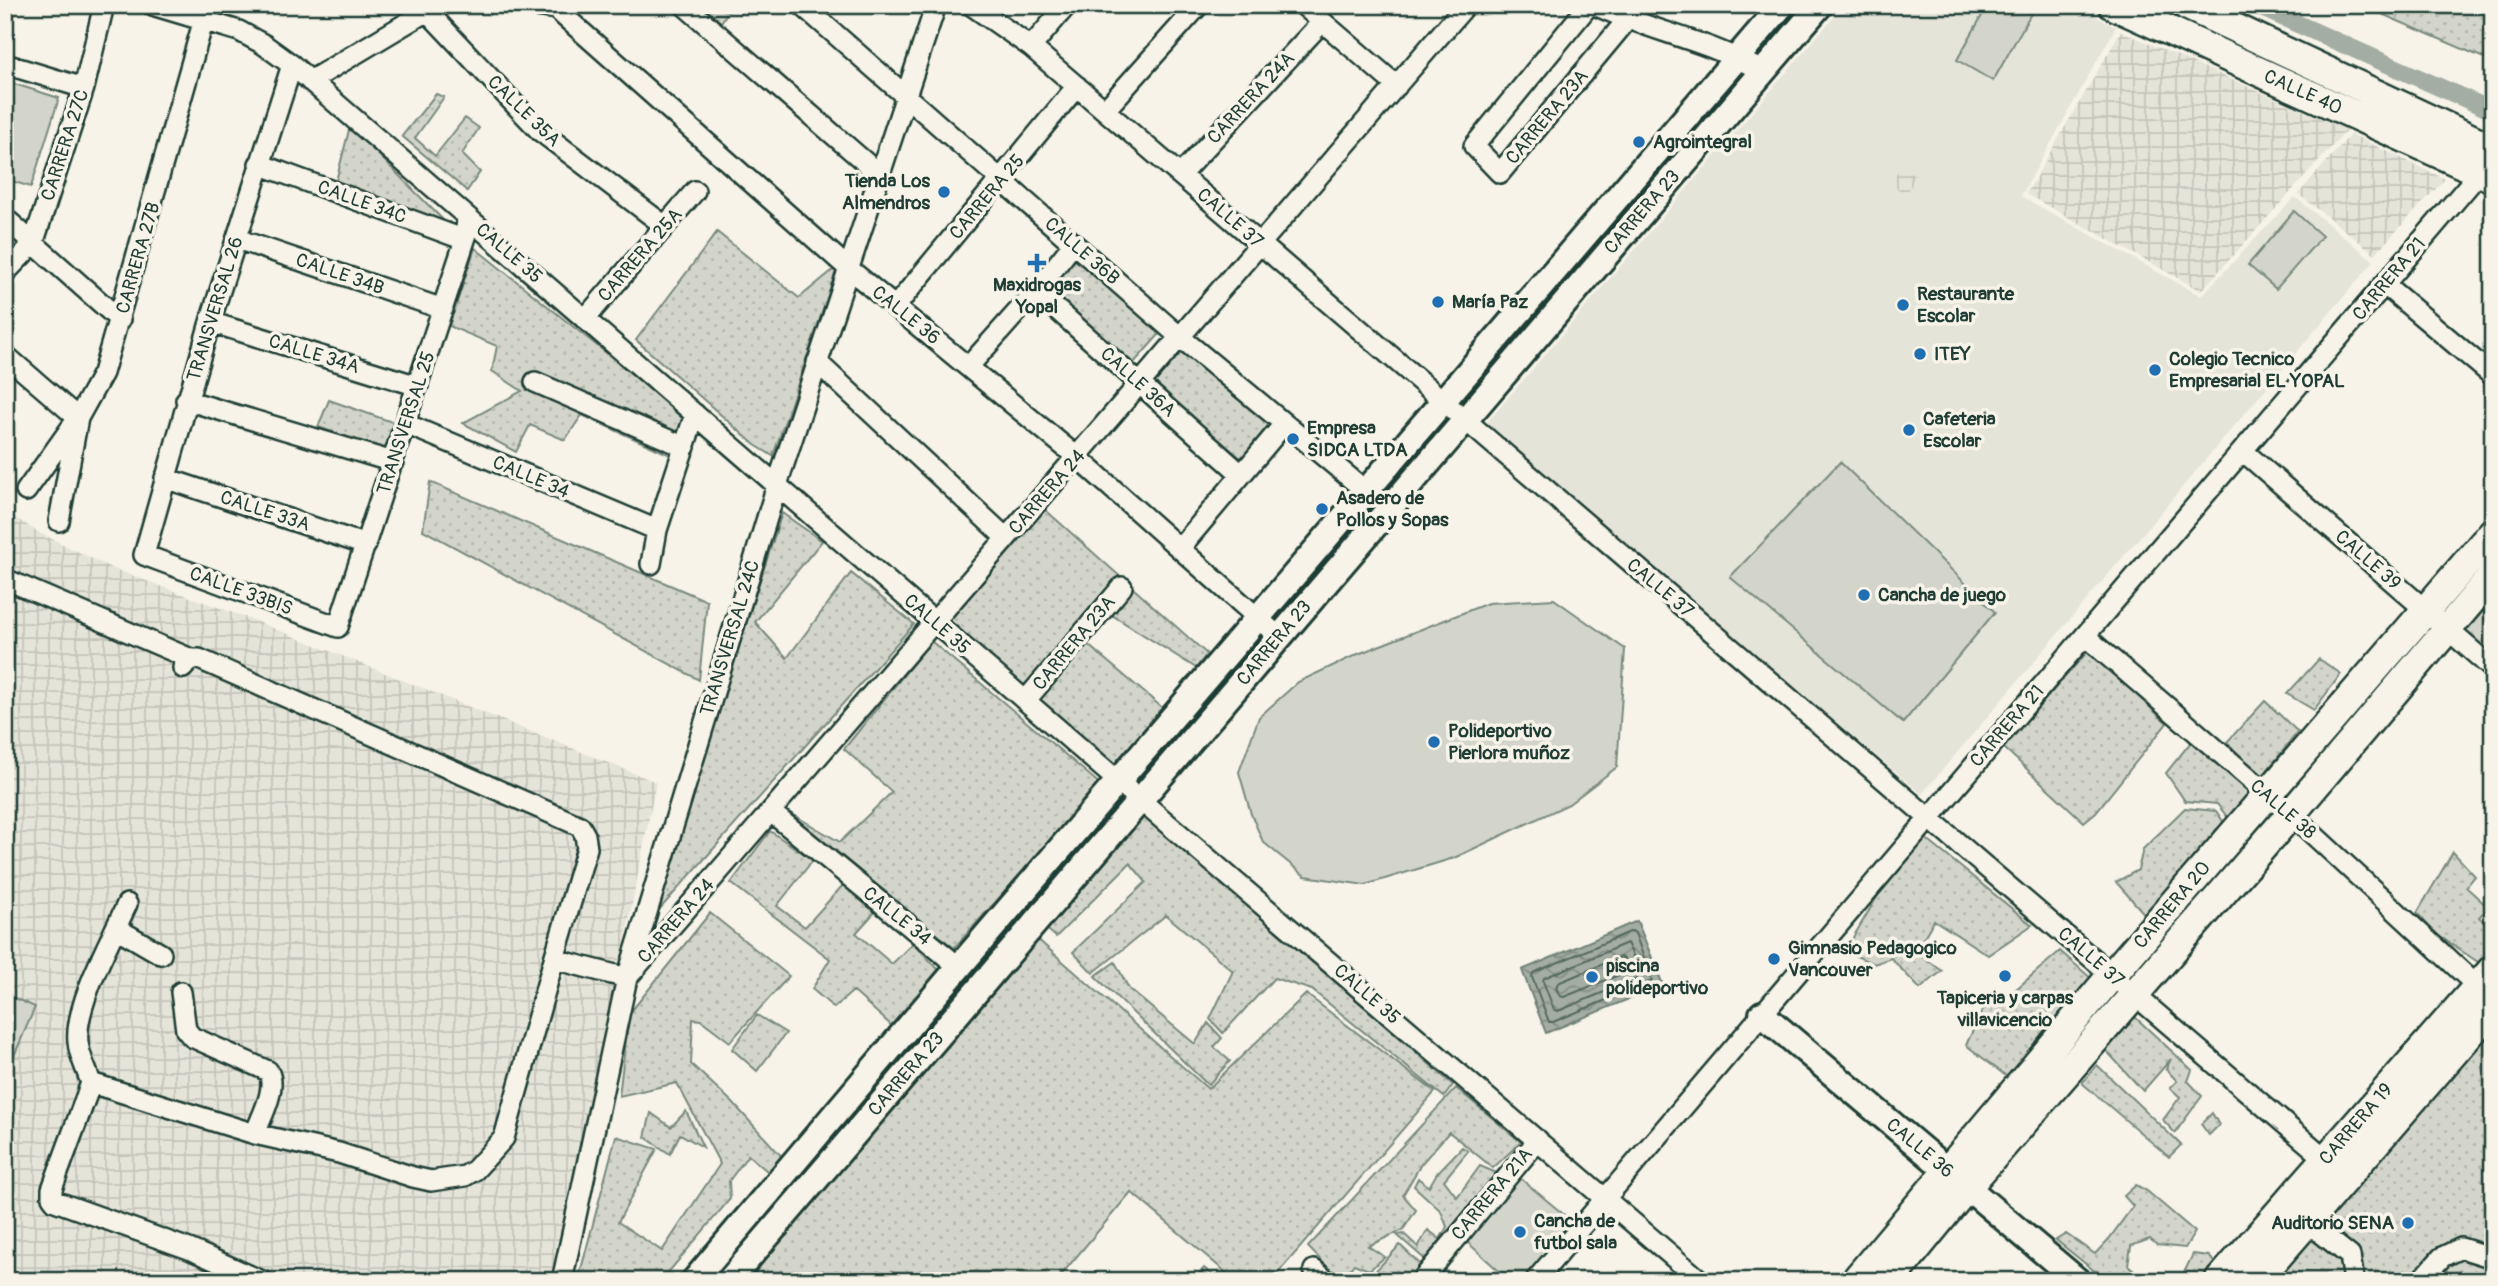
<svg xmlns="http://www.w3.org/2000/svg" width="2498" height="1286" viewBox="0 0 2498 1286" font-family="Pangolin,sans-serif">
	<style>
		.built { fill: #e5e4d9 }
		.industrial { fill: url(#industrial-grid) }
		.grass { fill: url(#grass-dots); stroke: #79897f; stroke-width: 2 }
		.forest { fill: url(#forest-firs); stroke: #79897f; stroke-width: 2 }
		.garden { fill: #d3d5ca; stroke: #79897f; stroke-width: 2 }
		.water { fill: url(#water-waves); stroke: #6f8077; stroke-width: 2 }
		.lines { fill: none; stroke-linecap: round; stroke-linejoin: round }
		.shore { stroke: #546a60; stroke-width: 2 }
		.canal { stroke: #a4ada3; stroke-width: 18 }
		.minor-casing { stroke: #1f3d34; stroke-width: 24 }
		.tertiary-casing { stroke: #1f3d34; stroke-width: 30 }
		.secondary-casing { stroke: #1f3d34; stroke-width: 33 }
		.minor { stroke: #f7f3e8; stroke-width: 19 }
		.tertiary { stroke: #f7f3e8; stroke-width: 24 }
		.secondary { stroke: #f7f3e8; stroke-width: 28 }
		.poi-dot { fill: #1f6fb2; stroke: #f7f3e8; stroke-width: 2.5 }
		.labels { text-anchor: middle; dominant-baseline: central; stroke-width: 7; stroke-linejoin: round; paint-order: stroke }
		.street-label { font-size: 19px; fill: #1f3d34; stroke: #f7f3e8 }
		.poi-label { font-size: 19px; font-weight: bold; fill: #1f3d34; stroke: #f7f3e8; text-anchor: start }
	</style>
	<defs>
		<pattern id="industrial-grid" width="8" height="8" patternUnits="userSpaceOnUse" patternTransform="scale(1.75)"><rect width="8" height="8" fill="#e5e4d9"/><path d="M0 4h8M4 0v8" fill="none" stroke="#c4c4bb"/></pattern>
		<pattern id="grass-dots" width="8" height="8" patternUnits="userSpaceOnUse" patternTransform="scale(1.75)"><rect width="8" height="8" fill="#d3d5ca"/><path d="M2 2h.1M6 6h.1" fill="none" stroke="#b5b8ae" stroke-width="1.8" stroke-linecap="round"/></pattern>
		<pattern id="forest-firs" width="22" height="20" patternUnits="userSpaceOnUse" patternTransform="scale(1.75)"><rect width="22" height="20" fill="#d3d5ca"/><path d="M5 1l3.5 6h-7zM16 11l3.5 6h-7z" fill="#b5b8ae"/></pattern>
		<pattern id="water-waves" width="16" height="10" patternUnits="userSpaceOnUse" patternTransform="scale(1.75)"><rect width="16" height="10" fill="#a4ada3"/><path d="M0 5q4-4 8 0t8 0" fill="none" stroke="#858e86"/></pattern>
	</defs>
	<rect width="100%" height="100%" fill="#f7f3e8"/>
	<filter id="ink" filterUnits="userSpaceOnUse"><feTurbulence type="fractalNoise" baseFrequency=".0143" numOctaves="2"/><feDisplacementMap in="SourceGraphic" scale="14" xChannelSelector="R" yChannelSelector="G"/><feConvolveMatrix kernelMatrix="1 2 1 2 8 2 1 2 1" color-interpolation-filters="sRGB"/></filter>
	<g filter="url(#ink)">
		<!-- built -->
		<path class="built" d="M1844,5h229l43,22 -95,169 180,100 94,-99 79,64 -452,533 -439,-367z"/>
		<!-- industrial -->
		<path class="industrial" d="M2121,31l226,99 -146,161 -175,-97z
			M2351,134l94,45 -70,75 -77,-60z
			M1901,166l16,10 -11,18 -16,-10z
			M5,512l35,21 69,34 149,55 398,160 -98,499h-553z"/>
		<!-- grass -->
		<path class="grass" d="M699,5h33l-12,19z
			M2361,5h132v57z
			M436,94l8,3 -29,41 20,18 30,-38 14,10 -17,26 18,18 -13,19 -65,-55z
			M350,126l105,106 -120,-47z
			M717,232l82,66 39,-32 -65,190 -18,-11 -119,-105z
			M475,248l211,169 -16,38 -88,-40 -17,25 -35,-15 -14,27 -53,-29 59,-32 -30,-20 5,-25 -48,-20z
			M1073,248l92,80 -33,37 -91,-80z
			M1182,344l91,75 -31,40 -92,-75z
			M329,400l69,24 -14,26 -66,-23z
			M430,482l277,119 -8,79 -276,-150z
			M1041,506l166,148 -11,14 -89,-56 -20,32 78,66 -48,58 -172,-149z
			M782,513l40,28 -67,81 32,36 64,-85 63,51 -264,296z
			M931,641l170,144 -147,163 -167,-137 53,31 52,-50 -48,-43z
			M2089,650l78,73 -71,89 -12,10 -81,-75z
			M2319,659l22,15 -27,36 -27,-16z
			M2265,701l33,31 -37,46 -34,-36z
			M2195,737l61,59 -24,27 -15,-19 -32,-3 -19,-28z
			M2185,808l31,3 13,19 -74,96 -39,-44 22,-12 5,-21z
			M1144,812l309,273 -9,12 -132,-107 -38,-12 -51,55 -13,-14 23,-48 -67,-56 -73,58 -20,-21 73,-70 -16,-19 -74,74 -12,-10z
			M770,831l43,29 -36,46 28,21 39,-43 31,28 -19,21 36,31 21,-21 27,28 -48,55 -39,-35 -19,17 -22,-19 18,-30 -99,-76z
			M1925,838l107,87 -44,30 -54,-35 -18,31 26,20 -22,18 -29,-31 -17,6 -29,-13 35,-59z
			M2453,852l22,24 -9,11 23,21 -10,9 14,15v20l-12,12 -45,-30 -19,-21z
			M710,913l79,63 -59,66 -29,-22 -8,-1 -2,45 41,38 53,58 -13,15 -24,-20 -19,26 1,18 -69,82h-83l38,-145 41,13 -39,73 44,29 58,-87 -43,-81 -58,13 10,-82z
			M1035,937l173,152 98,-95 129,98 -164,189h-35l-105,-89 -75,89h-312z
			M2060,951l41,36 -34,43 -22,-1 -35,50 -44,-34 17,-36 16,-5z
			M1115,962l14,27 66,55 13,-21 14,15 -8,9 16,14 -22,24 -113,-109z
			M757,1015l29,18 -29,38 -25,-22z
			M2135,1017l57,53 -4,11 14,15 -27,37 -12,-13 17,-23 -10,-9 7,-7 -11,-12 5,-10 -28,32 -40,-44z
			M2493,1019v262h-226z
			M2097,1065l84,80 -12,12 -87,-74z
			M1456,1088l65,54 -28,26 -44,-36 -28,32 -18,31 13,15 -13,20 -35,16 17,11 -16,13 -15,-6 -13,17 -33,-34z
			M686,1111l17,36 -23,-13 -10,20 -25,-17 6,-24 20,14z
			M2212,1113l7,12 -10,10 -8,-11z
			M1462,1147l6,4 -24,29 13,17 23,-31 19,8 -71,88 -31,-27 7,-1 14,13 10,-17 12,9 7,-12 -6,-16 -27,-25 4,-8 11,9 8,-14z
			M2136,1185l11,6 48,41 -10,16 -28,-3 -7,-6 -19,7 -3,19 14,12 7,-3 4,7h-46l-51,-41 10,-6 29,20 14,-15 24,-33 -9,-10z
			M1400,1245l22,21 -15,15h-41z
			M2193,1254l16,2 10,12 -9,13h-30z
			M1204,1268l17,13h-28z"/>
		<!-- forest -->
		<path class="forest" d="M2493,593v66l-33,-28z"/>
		<!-- garden -->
		<path class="garden" d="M1988,5h36l9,5 -40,71 -36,-21z
			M5,81l54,17 -28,89 -26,-8z
			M2294,211l28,25 -46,53 -28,-24z
			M1840,462l155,150 -92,111 -173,-146z
			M1554,599l71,50 -8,118 -48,37 -115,54 -89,27 -60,-9 -42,-34 -12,-28 -12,-42 20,-55 39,-35 60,-28 130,-51z
			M5,994l30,13 -30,70z
			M1520,1178l54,45 -50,58h-14l-44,-40z"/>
		<!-- water -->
		<path class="water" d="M1637,921l26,64 -117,48 -24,-63z"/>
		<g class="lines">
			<!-- shore -->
			<path class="shore" d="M1632,931l3,2 17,48 -99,41h-4l-17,-45 1,-4z
				M1627,943l14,30v4l-83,34 -4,-1 -11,-29 1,-3z
				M1620,957l4,2 4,9 -2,4 -62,25 -4,-1 -4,-9 2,-4z"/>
			<!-- canal -->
			<path class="canal" d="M2255,5l238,106"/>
			<defs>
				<path id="minor" d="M152,5l87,26 24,13 29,21 848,735 561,481
					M529,5l27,4 292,259 229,189 202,180
					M684,5l197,171
					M802,5l378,332 187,155
					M971,5l60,42 1303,1119
					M1303,5l94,81
					M1589,5l-115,141 26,27 127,-153
					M1595,5c54,26 116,36 168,67
					M427,11l113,120 125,95
					M1031,47l36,-42
					M5,64l79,24
					M292,65l-82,257 -66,233 194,72 127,-387 2,-22
					M310,81l117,-70 15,-6
					M1105,110l94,-105
					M259,164l206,76
					M1180,175l142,-153
					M5,218l115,102
					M237,239l206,70
					M5,273l28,-29 51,-156 20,-83
					M2385,285l108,91
					M1036,291l205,183
					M895,307l182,-221
					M585,319l110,-128
					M210,322l208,64
					M5,355l73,63 -19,103
					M817,362l189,176
					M969,366l67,-75 38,-48
					M535,382l150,65
					M186,400l207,62
					M406,424l251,106
					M2243,451l250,218
					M165,478l201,67
					M26,491l52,-73 25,-45 105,-368
					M1180,548l104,-124
					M651,564l6,-34 38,-116
					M5,579l186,80
					M2085,636l206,178 186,172
					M183,668l8,-9h8l381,167 5,9 2,13 -33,111
					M1026,700l96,-113
					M771,812l188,155
					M116,928l45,26
					M181,992l5,38 6,7 76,34c10,17 -7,46 -13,63
					M91,1083c-4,-13 -12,-27 -13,-41 -4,-37 34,-104 49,-138
					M2306,1221l44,35 4,25
					M1314,1270l13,11
					M262,1281l-73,-32 -134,-48 -3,-4v-8l39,-106 164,51 84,19 74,24 18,4 34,-5 10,-6 29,-32 50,-179 73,19 839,-973
					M562,1281l65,-303 150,-493 159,-480
					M1421,1281l117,-141
					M1535,1281l945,-1109 5,-10
					M2421,1281l21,-24 19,-9 32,10"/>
				<path id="tertiary" d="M1762,1014l316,267
					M694,1281l265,-314 823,-962
					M729,1281l1091,-1276"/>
				<path id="secondary" d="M2113,5l380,173
					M2186,5l307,144
					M1855,1281l257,-306 381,-443
					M1890,1281l77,-94 324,-373 202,-239
					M2219,1281l274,-312
					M2256,1281l237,-274"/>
			</defs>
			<!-- minor casing -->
			<use href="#minor" class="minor-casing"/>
			<!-- tertiary casing -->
			<use href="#tertiary" class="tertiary-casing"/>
			<!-- secondary casing -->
			<use href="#secondary" class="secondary-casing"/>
			<!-- minor -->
			<use href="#minor" class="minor"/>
			<!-- tertiary -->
			<use href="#tertiary" class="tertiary"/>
			<!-- secondary -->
			<use href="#secondary" class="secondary"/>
		</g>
	</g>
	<!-- markers -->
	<g class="poi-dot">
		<circle cx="1639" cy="142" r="7"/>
		<circle cx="944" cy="192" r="7"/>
		<path d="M1033.5 252.5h7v7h7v7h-7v7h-7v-7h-7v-7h7z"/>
		<circle cx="1438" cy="302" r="7"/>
		<circle cx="1903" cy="305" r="7"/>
		<circle cx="1920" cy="354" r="7"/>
		<circle cx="2155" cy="370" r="7"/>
		<circle cx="1909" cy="430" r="7"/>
		<circle cx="1293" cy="439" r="7"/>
		<circle cx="1322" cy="509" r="7"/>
		<circle cx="1864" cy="595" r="7"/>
		<circle cx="1434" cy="742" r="7"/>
		<circle cx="1774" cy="959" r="7"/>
		<circle cx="2005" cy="976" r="7"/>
		<circle cx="1592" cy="977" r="7"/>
		<circle cx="2408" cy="1223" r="7"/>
		<circle cx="1520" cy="1232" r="7"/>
	</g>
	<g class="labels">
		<!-- street labels -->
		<g class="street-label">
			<text transform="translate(2303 92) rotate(24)">CALLE 40</text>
			<text transform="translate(1251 98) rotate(-47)">CARRERA 24A</text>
			<text transform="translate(524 111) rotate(44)">CALLE 35A</text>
			<text transform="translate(1547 117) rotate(-50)">CARRERA 23A</text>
			<text transform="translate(65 145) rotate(-72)">CARRERA 27C</text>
			<text transform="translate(987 197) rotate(-50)">CARRERA 25</text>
			<text transform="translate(362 202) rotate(20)">CALLE 34C</text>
			<text transform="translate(1642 212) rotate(-49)">CARRERA 23</text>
			<text transform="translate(1230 218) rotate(41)">CALLE 37</text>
			<text transform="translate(1082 251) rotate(41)">CALLE 36B</text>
			<text transform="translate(509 253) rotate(41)">CALLE 35</text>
			<text transform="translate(640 255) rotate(-49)">CARRERA 25A</text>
			<text transform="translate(138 258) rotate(-74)">CARRERA 27B</text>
			<text transform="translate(340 274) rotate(19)">CALLE 34B</text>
			<text transform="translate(2389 279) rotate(-50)">CARRERA 21</text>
			<text transform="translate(215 309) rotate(-73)">TRANSVERSAL 26</text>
			<text transform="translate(906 315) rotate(39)">CALLE 36</text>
			<text transform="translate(314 354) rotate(17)">CALLE 34A</text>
			<text transform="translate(1138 382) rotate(42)">CALLE 36A</text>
			<text transform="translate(406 423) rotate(-72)">TRANSVERSAL 25</text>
			<text transform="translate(531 477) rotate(23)">CALLE 34</text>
			<text transform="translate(1047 492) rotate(-49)">CARRERA 24</text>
			<text transform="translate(265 511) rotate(18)">CALLE 33A</text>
			<text transform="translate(2368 560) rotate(41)">CALLE 39</text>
			<text transform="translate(1660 588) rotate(40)">CALLE 37</text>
			<text transform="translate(241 591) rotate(20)">CALLE 33BIS</text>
			<text transform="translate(937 624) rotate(41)">CALLE 35</text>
			<text transform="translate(730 638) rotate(-73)">TRANSVERSAL 24C</text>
			<text transform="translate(1074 643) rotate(-50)">CARRERA 23A</text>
			<text transform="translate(1274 643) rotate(-50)">CARRERA 23</text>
			<text transform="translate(2007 726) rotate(-49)">CARRERA 21</text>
			<text transform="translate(2283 809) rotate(41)">CALLE 38</text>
			<text transform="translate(2172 905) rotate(-50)">CARRERA 20</text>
			<text transform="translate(897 916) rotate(39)">CALLE 34</text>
			<text transform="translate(676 921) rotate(-49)">CARRERA 24</text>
			<text transform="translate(2091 957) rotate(41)">CALLE 37</text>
			<text transform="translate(1367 994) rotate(41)">CALLE 35</text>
			<text transform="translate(906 1074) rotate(-49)">CARRERA 23</text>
			<text transform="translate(2356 1124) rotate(-49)">CARRERA 19</text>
			<text transform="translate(1920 1148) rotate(40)">CALLE 36</text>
			<text transform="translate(1492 1194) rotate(-50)">CARRERA 21A</text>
		</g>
		<!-- poi labels -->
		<g class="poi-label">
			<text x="1653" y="142">Agrointegral</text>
			<text x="930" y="181" text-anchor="end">Tienda Los<tspan x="930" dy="22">Almendros</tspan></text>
			<text x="1037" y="285" text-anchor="middle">Maxidrogas<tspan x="1037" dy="22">Yopal</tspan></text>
			<text x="1917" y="294">Restaurante<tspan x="1917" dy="22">Escolar</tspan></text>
			<text x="1452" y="302">María Paz</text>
			<text x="1934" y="354">ITEY</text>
			<text x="2169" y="359">Colegio Tecnico<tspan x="2169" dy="22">Empresarial EL YOPAL</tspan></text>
			<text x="1923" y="419">Cafeteria<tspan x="1923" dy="22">Escolar</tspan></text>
			<text x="1307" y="428">Empresa<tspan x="1307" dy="22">SIDCA LTDA</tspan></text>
			<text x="1336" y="498">Asadero de<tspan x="1336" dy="22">Pollos y Sopas</tspan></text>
			<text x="1878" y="595">Cancha de juego</text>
			<text x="1448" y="731">Polideportivo<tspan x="1448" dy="22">Pierlora muñoz</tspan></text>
			<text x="1788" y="948">Gimnasio Pedagogico<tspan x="1788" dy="22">Vancouver</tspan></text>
			<text x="1606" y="966">piscina<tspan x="1606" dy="22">polideportivo</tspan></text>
			<text x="2005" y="998" text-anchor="middle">Tapiceria y carpas<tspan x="2005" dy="22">villavicencio</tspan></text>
			<text x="1534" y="1221">Cancha de<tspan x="1534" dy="22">futbol sala</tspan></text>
			<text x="2394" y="1223" text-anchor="end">Auditorio SENA</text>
		</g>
	</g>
	<!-- margin -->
	<rect width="2498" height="1286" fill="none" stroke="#f7f3e8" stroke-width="28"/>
	<rect x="14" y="14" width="2470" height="1258" fill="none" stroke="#1f3d34" stroke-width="2.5" filter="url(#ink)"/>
</svg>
